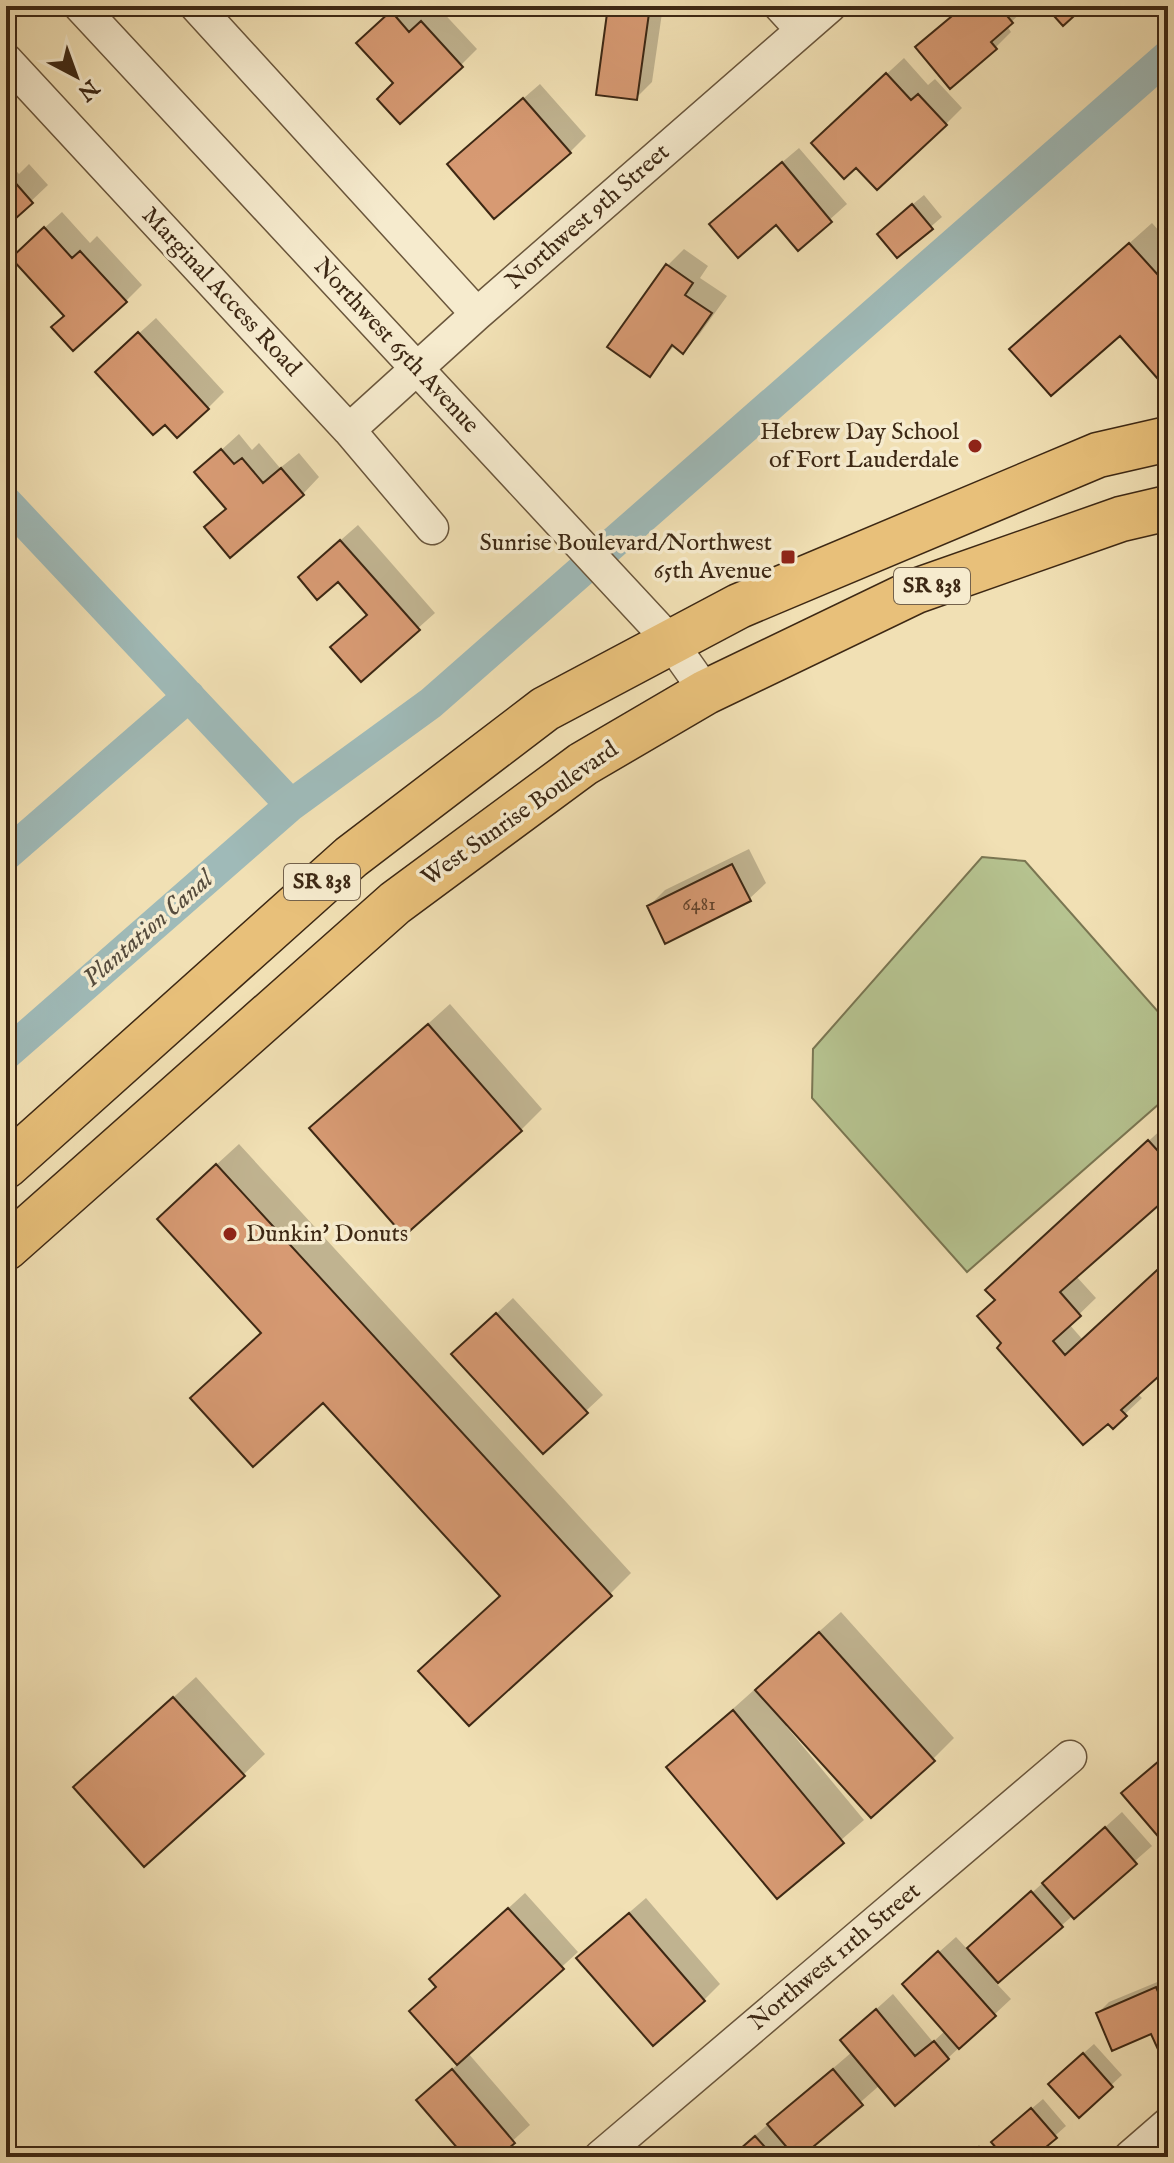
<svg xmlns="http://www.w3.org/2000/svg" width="1174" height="2163" viewBox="0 0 1174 2163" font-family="'IM FELL English',serif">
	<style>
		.green { fill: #b6c390; stroke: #7a7652; stroke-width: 2 }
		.shadow { fill: #0003 }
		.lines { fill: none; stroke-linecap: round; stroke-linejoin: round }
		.canal { stroke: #9fbab8; stroke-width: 32 }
		.building { fill: #d79a73; stroke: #3d2814; stroke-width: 2 }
		.minor-casing { stroke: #6a563c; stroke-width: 35 }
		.highway-casing { stroke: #3d2814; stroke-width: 47 }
		.minor { stroke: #f6ebce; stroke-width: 32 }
		.highway { stroke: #e8c07a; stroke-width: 44 }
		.poi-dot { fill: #8f2418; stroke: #f6ebce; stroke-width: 3 }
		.labels { text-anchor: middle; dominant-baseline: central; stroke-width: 7; stroke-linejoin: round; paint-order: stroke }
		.number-label { font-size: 20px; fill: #64442c }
		.shield { fill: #f6ebce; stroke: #74624c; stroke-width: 2 }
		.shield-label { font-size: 22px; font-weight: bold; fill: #3d2814 }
		.street-label { font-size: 24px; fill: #3d2814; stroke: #f6ebce }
		.poi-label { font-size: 24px; fill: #3d2814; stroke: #f6ebce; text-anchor: end }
		.water-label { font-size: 26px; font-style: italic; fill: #564c3d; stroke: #f6ebce }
	</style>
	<rect width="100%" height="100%" fill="#f1e0b4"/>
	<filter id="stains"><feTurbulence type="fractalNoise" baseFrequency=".0025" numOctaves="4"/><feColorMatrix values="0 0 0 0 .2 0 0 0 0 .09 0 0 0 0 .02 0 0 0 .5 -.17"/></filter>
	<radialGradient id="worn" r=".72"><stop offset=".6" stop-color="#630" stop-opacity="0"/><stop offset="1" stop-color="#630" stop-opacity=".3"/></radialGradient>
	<!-- green -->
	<path class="green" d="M982,857l43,4 143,162v73l-201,176 -155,-174 1,-49z"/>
	<!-- shadow -->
	<path class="shadow" d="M317,6h12l-6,6z
		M398,6h19l10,11 11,-10 39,42 -16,16 -66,18 -20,-56z
		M610,6h53l-11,76 -16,16z
		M963,6h65l-21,20 4,6 -16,16 -77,-1z
		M904,58l24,27 7,-6 27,29 -16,16 -117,3z
		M540,84l46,52 -16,16 -104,-4z
		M799,148l48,56 -49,44 -21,-26 -49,-14z
		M6,160l13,14 10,-10 19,21 -42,40z
		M924,195l18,22 -44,38 -8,-32z
		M62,212l28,31 7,-7 45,49 -16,16 -60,15 -37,-74z
		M1152,223l16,18v141l-48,-49 -109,16z
		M684,249l24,17 -8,12 27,18 -28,39 -16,16 -8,-6 -25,29 -40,-28 58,-81z
		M156,318l68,74 -16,16 -94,-52z
		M239,434l13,16 7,-7 21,25 19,-15 20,24 -16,17 -97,34 21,-20 -30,-36z
		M358,525l77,88 -74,66 8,-65 -31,-35 -21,-18z
		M749,849l17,34 -17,16 -100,7 16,-16z
		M450,1004l92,105 -21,21 -209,-2z
		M1165,1126l3,3v65l-92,82 20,22 -27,26 14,16 85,-78v104l-31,27 5,5 -17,16 -121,-71 -7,-44 7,-25z
		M239,1144l392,429 -21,21 -108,1 -239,-263 -83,-134z
		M513,1298l90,97 -60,56 -73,-113z
		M841,1612l113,126 -21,21 -145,-35 -2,2 78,94 -87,76 -109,-129z
		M196,1677l69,77 -22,21 -146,-9z
		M1168,1753v92l-44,-52z
		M1122,1812l30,34 -156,137 15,16 -63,59 -68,27 -82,72h-68l122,-105 -10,-12 51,-46 40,48 13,-12 -25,-62 35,-31 12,13z
		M525,1893l53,59 -110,101 62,72 -35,32h-28l-49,-57 41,-37 -21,-77 10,-23z
		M646,1898l74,86 -16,16 -109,-58z
		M1167,1978l1,73 -16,-19 -54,-19 11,-11z
		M1094,2044l28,31 -43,40 -18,-42z
		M1043,2099l23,27 -35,31h-25l-2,-25z
		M979,2145l11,12h-24z"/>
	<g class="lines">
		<!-- canal -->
		<path class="canal" d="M6,502l285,303
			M6,855l183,-159
			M6,1054l285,-249 140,-102 737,-647"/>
	</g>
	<!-- building -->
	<path class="building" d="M608,6h42l-13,94 -41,-5z
		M964,6h35l14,17 -22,19 6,7 -47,40 -35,-42z
		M1045,6h40l-22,20z
		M391,11l18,21 12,-11 42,46 -63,57 -23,-25 16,-16 -37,-40z
		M886,73l25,27 7,-6 29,31 -70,65 -21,-22 -12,11 -33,-36z
		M523,98l48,55 -77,66 -47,-55z
		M782,162l50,60 -34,29 -22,-26 -38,33 -29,-34z
		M12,179l21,24 -27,24v-43z
		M912,204l21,25 -36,29 -20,-24z
		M44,227l28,31 8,-7 47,51 -54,49 -22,-24 13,-11 -53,-58z
		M1129,243l39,43v98l-3,3 -45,-51 -69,60 -42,-47z
		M666,264l27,19 -8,12 27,18 -29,41 -11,-9 -22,32 -43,-30z
		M138,332l71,77 -32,29 -12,-13 -12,10 -58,-63z
		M221,449l13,15 8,-6 21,25 18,-15 23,27 -74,63 -26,-31 22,-18 -32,-37z
		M340,540l80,90 -59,52 -31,-35 37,-32 -29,-33 -21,18 -19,-23z
		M732,864l19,37 -86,43 -18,-38z
		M428,1024l94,107 -118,105 -95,-108z
		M1148,1140l20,22v35l-108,95 21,24 -28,25 12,14 103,-95v108l-47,42 6,6 -14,13 -5,-5 -25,21 -86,-97 4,-5 -24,-27 18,-16 -10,-10z
		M216,1164l396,432 -143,130 -51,-55 82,-75 -177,-193 -70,64 -63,-69 71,-65 -104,-114z
		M496,1313l92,100 -45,41 -92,-100z
		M819,1632l116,129 -64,57 -116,-128z
		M173,1697l72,79 -101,91 -71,-80z
		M733,1710l111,133 -67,56 -111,-132z
		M1159,1761l9,11v76l-47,-55z
		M1105,1827l32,37 -63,55 -32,-36z
		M1031,1891l32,36 -65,56 -31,-35z
		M508,1908l56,61 -107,96 -48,-54 27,-24 -7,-8z
		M629,1913l76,88 -52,45 -77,-88z
		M938,1951l58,65 -37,33 -57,-65z
		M1156,1987l12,28v38l-7,3 -10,-22 -39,17 -16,-38z
		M876,2009l39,47 19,-15 15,18 -54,47 -55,-66z
		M1083,2053l30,34 -34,31 -31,-34z
		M452,2069l63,74 -17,14h-33l-49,-57z
		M833,2069l30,36 -62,52h-6l-28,-33z
		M1031,2108l26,30 -23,19h-30l-13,-15z
		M755,2136l19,21h-43z"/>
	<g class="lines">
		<defs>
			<path id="minor" d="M80,6l590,635 36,51
				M196,6l281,308
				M780,6l22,24
				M6,60l343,370 83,98
				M349,430l128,-116 353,-308
				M600,2157l470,-400
				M1130,2157l38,-33"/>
			<path id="highway" d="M6,1166l345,-309 194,-148 194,-103 359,-151 70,-16
				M6,1248l389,-345 188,-139 123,-72 210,-101 205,-72 47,-11"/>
		</defs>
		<!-- minor casing -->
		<use href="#minor" class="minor-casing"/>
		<!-- highway casing -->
		<use href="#highway" class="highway-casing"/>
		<!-- minor -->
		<use href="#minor" class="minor"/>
		<!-- highway -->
		<use href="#highway" class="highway"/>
	</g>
	<!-- markers -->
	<g class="poi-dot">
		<circle cx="975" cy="446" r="8"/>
		<rect x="780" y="549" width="16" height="16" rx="4"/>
		<circle cx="230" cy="1234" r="8"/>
	</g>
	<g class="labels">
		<!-- number labels -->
		<g class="number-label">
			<text x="699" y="904">6481</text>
		</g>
		<!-- shield labels -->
		<g class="shield">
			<rect x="894" y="568" width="76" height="36" rx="6"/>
			<rect x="284" y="864" width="76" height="36" rx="6"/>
		</g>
		<g class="shield-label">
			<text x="932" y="586">SR 838</text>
			<text x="322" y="882">SR 838</text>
		</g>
		<!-- street labels -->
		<g class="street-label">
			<text transform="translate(588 217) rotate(-41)">Northwest 9th Street</text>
			<text transform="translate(221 292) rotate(47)">Marginal Access Road</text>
			<text transform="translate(396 346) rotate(47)">Northwest 65th Avenue</text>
			<text transform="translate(520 814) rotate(-35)">West Sunrise Boulevard</text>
			<text transform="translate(835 1957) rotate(-40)">Northwest 11th Street</text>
		</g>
		<!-- poi labels -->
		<g class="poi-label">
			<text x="959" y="432">Hebrew Day School<tspan x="959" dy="28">of Fort Lauderdale</tspan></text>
			<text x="772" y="543">Sunrise Boulevard/Northwest<tspan x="772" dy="28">65th Avenue</tspan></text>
			<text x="246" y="1234" text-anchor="start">Dunkin' Donuts</text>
		</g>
		<!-- water labels -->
		<g class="water-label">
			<text transform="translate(148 929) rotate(-41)">Plantation Canal</text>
		</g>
	</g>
	<!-- margin -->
	<rect width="1174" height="2163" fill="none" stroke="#f1e0b4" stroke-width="32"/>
	<rect x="8" y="8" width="1158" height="2147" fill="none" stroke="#3d2814" stroke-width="4"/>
	<rect x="16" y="16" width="1142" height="2131" fill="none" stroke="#3d2814" stroke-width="2"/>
	<!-- north arrow -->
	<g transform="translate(76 76) rotate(139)" stroke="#f6ebce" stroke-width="6" paint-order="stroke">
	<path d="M0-6L14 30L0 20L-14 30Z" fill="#3d2814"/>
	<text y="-12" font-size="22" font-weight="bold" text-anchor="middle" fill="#3d2814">N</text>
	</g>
	<rect width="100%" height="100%" filter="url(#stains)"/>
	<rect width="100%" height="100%" fill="url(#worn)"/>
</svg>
